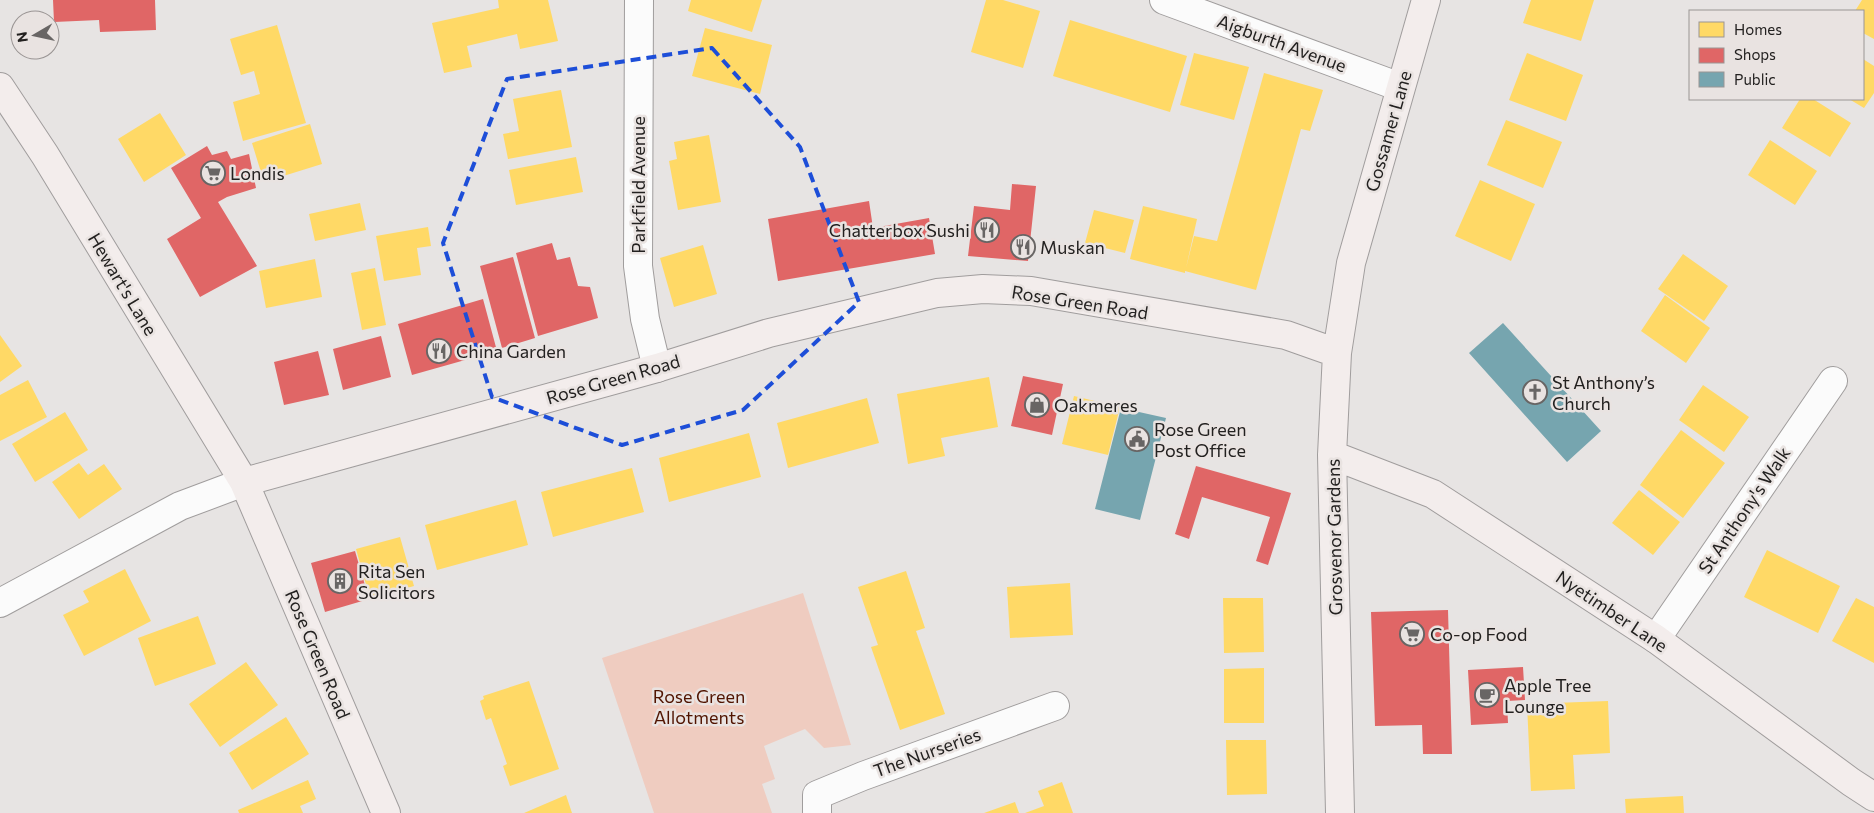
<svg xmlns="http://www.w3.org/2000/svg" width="1874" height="813" viewBox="0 0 1874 813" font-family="Commissioner,sans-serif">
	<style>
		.green { fill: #efccc0 }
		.homes { fill: #ffd966 }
		.shops { fill: #e06666 }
		.public { fill: #76a5af }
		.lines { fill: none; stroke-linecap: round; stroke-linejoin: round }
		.street-casing { stroke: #a09d9d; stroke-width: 30 }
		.secondary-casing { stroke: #a09d9d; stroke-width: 30 }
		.street { stroke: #fbfbfb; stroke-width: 28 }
		.secondary { stroke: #f3edec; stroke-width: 28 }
		.marked { fill: none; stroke: #1d4ed8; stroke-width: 4; stroke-dasharray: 10 6; stroke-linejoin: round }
		.labels { text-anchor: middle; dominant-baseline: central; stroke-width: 5; stroke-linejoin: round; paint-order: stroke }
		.street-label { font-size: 18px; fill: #232120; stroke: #e9e3e1 }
		.poi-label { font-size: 18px; fill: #232120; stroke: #e9e3e1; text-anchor: start }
		.park-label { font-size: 18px; fill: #511400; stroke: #e9e3e1 }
	</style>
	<rect width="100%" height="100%" fill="#e7e4e3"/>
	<!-- green -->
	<path class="green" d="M803,593l48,152 -27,3 -19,-19 -41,17 11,33 -13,5 10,29h-118l-52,-155z"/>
	<!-- homes -->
	<path class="homes" d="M498,0h50l10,41 -38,8 -3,-15 -50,12 5,21 -28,6 -12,-50 67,-15z
		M691,0h71l-10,32 -64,-21z
		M986,0h17l37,11 -17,57 -52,-16z
		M1531,0h63l-13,41 -58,-18z
		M1862,0h12v39l-11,-6v-22h-8z
		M1070,20l117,36 -17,56 -117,-36z
		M277,25l29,98 -63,18 -10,-39 27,-8 -6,-23 -13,4 -11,-36z
		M705,28l67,17 -12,49 -68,-18z
		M1194,53l55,14 -15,53 -54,-15z
		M1527,53l56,22 -17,46 -57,-21z
		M1863,59l11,7v27l-10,15 -15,-9h14z
		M1264,73l59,17 -13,41 -9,-2 -45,161 -71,-19v2l-55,-14 13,-53 54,13 -11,49 8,-32 23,5z
		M561,90l11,57 -64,12 -5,-25 16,-3 -6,-32z
		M1800,99h13l38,24 -21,34 -48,-29z
		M160,113l26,42 -42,27 -26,-43z
		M1506,120l56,22 -19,46 -56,-23z
		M310,124l12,40 -58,18 -12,-39z
		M709,135l12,67 -43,8 -9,-49 8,-2 -3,-17z
		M1770,140l47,31 -22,34 -47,-30z
		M576,157l7,35 -67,13 -7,-35z
		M1480,180l55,24 -24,57 -56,-25z
		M360,203l6,27 -51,11 -6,-27z
		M1094,210l40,10 -9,33 -40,-10z
		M428,227l3,19 -14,2 4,27 -37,6 -8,-45z
		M703,245l14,49 -43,13 -14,-49z
		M1683,254l45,32 -24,35 -46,-32z
		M315,259l7,38 -56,11 -7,-37z
		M375,268l11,57 -24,5 -11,-57z
		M1665,295l45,33 -24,35 -45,-32z
		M0,335l22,31 -22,16z
		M989,377l9,50 -57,11 4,18 -37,8 -11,-70z
		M28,380l19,37 -47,24v-46z
		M1703,385l46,32 -25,35 -45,-32z
		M1074,396l46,11 -12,48 -46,-11z
		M867,398l12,45 -91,25 -11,-45z
		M65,412l23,38 -53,32 -23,-38z
		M1681,430l44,33 -42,55 -43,-33z
		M749,433l12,44 -92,25 -10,-44z
		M79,463l9,12 16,-11 18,25 -43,30 -27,-37z
		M632,468l12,44 -91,25 -12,-45z
		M1639,490l41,32 -27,33 -41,-32z
		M516,500l12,45 -91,25 -12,-45z
		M400,537l14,49 -44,13 -14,-50z
		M1767,550l73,36 -22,47 -74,-36z
		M125,569l26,52 -67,35 -21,-41 26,-13 -6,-11z
		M906,571l19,57 -9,3 29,83 -45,16 -29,-83 7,-2 -20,-58z
		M1070,583l3,52 -63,3 -3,-51z
		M1223,598h40l1,54 -40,1z
		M1856,598l18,9v56l-42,-22z
		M198,616l18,48 -61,22 -17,-48z
		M246,662l32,43 -58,42 -31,-43z
		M1264,668v55h-40v-54z
		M529,681l30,88 -49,17 -7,-20 4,-2 -16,-46 -5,2 -6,-19 4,-2 -1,-3z
		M1608,701l2,52 -37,2 2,34 -44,2 -4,-87z
		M286,717l23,37 -57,36 -23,-37z
		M1226,740h40l1,54 -40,1z
		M308,780l8,19 -16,7 3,7h-64l-1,-3z
		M1062,782l11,31h-48l19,-7 -6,-15z
		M566,795l6,18h-48z
		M1683,796l1,17h-58l-1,-14z
		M1015,802l4,11h-35z"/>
	<!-- shops -->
	<path class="shops" d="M53,0h102l1,30 -56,2 -1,-12 -45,2z
		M207,146l5,9 15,-4 4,8 18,-5 7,34 -29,9 -9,5 39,64 -57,31 -33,-58 34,-21 -30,-50z
		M1012,184l24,2 -8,75 -60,-5 6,-50 36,4z
		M869,201l4,27 56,-10 6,36 -157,27 -10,-62z
		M552,243l5,17 13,-3 8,29 12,1 8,31 -60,18 -22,-83z
		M513,257l22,81 -33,10 -22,-82z
		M483,299l14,52 -85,24 -14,-51z
		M381,336l10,41 -48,13 -10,-41z
		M318,351l11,44 -45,10 -10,-43z
		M1023,376l40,8 -11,51 -41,-9z
		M1196,466l95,27 -23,72 -12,-4 14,-44 -68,-20 -13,42 -14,-5z
		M355,551l14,48 -44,13 -14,-49z
		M1448,610l4,144h-29l-1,-29 -47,1 -4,-114z
		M1523,667l2,33 -18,1 1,22 -37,2 -3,-55z"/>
	<!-- public -->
	<path class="public" d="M1503,323l98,108 -34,31 -98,-109z
		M1121,408l45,10 -26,102 -45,-11z"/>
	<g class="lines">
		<defs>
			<path id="street" d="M639,0l-1,266 7,53 12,49
				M1164,0l236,87
				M0,603l180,-97 64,-24
				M1656,639l177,-258
				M817,813v-18l46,-19 192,-70"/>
			<path id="secondary" d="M0,87l45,68 199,327 142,331
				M1332,455l101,39 223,145 195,143 23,15
				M244,482l413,-114 112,-35 168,-40 46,-4 48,2 255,44 51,18
				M1340,813l-8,-358 5,-102 14,-90 75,-263"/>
		</defs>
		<!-- street casing -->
		<use href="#street" class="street-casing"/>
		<!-- secondary casing -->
		<use href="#secondary" class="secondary-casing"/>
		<!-- street -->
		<use href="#street" class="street"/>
		<!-- secondary -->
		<use href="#secondary" class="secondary"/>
	</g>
	<!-- marked area -->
	<path class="marked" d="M712,48l88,99 59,155 -116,108 -121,35 -130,-48 -49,-154 64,-164z"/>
	<!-- icons -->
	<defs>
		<symbol id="supermarket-ring" viewBox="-11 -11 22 22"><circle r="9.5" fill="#e9e3e1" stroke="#686564" stroke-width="1.5"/><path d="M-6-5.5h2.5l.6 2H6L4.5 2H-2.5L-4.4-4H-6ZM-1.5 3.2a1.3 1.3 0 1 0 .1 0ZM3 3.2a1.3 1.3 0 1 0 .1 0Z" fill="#686564"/></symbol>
		<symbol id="restaurant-ring" viewBox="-11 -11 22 22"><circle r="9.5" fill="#e9e3e1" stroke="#686564" stroke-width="1.5"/><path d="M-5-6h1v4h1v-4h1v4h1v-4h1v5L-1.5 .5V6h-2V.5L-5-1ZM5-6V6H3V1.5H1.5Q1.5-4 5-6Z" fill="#686564"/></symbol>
		<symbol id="church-ring" viewBox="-11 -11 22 22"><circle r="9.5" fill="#e9e3e1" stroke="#686564" stroke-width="1.5"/><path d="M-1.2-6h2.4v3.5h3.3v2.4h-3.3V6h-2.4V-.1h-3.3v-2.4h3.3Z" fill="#686564"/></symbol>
		<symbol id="shop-ring" viewBox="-11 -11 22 22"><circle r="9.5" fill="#e9e3e1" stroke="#686564" stroke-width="1.5"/><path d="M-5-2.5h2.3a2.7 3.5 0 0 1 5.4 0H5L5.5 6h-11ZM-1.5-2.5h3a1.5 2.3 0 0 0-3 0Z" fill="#686564"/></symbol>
		<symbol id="civic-ring" viewBox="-11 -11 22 22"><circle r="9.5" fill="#e9e3e1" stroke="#686564" stroke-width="1.5"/><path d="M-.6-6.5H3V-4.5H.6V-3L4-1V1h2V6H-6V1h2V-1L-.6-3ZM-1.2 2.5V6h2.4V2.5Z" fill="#686564"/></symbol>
		<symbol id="building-ring" viewBox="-11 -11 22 22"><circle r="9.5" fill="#e9e3e1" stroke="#686564" stroke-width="1.5"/><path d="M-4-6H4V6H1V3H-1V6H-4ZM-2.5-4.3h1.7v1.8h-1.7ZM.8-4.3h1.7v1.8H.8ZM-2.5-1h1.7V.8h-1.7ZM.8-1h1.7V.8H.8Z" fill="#686564"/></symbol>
		<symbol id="cafe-ring" viewBox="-11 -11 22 22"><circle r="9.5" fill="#e9e3e1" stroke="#686564" stroke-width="1.5"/><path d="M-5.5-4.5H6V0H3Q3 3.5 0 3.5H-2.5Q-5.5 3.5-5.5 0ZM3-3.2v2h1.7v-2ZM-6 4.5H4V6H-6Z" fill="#686564"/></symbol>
	</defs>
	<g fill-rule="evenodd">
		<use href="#supermarket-ring" x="199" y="159" width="28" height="28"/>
		<use href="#restaurant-ring" x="973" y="216" width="28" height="28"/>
		<use href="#restaurant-ring" x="1009" y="233" width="28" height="28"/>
		<use href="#restaurant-ring" x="425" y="337" width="28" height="28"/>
		<use href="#church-ring" x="1521" y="378" width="28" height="28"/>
		<use href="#shop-ring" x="1023" y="391" width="28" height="28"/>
		<use href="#civic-ring" x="1123" y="425" width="28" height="28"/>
		<use href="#building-ring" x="326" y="567" width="28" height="28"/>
		<use href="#supermarket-ring" x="1398" y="620" width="28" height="28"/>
		<use href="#cafe-ring" x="1473" y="681" width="28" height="28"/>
	</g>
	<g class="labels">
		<!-- street labels -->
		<g class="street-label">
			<text transform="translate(1282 43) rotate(20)">Aigburth Avenue</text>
			<text transform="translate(1388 131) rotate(-74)">Gossamer Lane</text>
			<text transform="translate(638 185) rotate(-90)">Parkfield Avenue</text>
			<text transform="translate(123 284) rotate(59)">Hewart's Lane</text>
			<text transform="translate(1080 302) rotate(9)">Rose Green Road</text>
			<text transform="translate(613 379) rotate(-16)">Rose Green Road</text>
			<text transform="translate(1744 510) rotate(-56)">St Anthony's Walk</text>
			<text transform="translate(1334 537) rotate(-91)">Grosvenor Gardens</text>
			<text transform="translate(1612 611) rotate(34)">Nyetimber Lane</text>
			<text transform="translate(318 654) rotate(67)">Rose Green Road</text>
			<text transform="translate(927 752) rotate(-20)">The Nurseries</text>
		</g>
		<!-- poi labels -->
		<g class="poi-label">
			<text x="230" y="173">Londis</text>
			<text x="970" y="230" text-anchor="end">Chatterbox Sushi</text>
			<text x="1040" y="247">Muskan</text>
			<text x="456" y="351">China Garden</text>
			<text x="1552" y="382">St Anthony’s<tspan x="1552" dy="21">Church</tspan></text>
			<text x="1054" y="405">Oakmeres</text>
			<text x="1154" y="429">Rose Green<tspan x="1154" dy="21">Post Office</tspan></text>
			<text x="358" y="571">Rita Sen<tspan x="358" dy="21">Solicitors</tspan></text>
			<text x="1430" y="634">Co-op Food</text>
			<text x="1504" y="685">Apple Tree<tspan x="1504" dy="21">Lounge</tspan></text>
		</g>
		<!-- park labels -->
		<g class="park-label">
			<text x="699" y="696">Rose Green<tspan x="699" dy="21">Allotments</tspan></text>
		</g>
	</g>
	<!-- legend -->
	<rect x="1689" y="10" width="175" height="90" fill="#e9e3e1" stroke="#9a9594"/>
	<rect x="1699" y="22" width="25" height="15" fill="#ffd966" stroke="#9a9594"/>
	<text x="1734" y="35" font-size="15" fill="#232120">Homes</text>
	<rect x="1699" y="48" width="25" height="15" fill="#e06666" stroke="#9a9594"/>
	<text x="1734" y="60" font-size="15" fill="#232120">Shops</text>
	<rect x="1699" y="72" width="25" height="15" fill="#76a5af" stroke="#9a9594"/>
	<text x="1734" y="85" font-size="15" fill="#232120">Public</text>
	<!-- north arrow -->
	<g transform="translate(35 35) rotate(261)"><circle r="24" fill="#e9e3e1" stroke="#9a9594"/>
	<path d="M0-4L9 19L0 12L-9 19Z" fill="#686564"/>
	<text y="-8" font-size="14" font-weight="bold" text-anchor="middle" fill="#232120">N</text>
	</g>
</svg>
